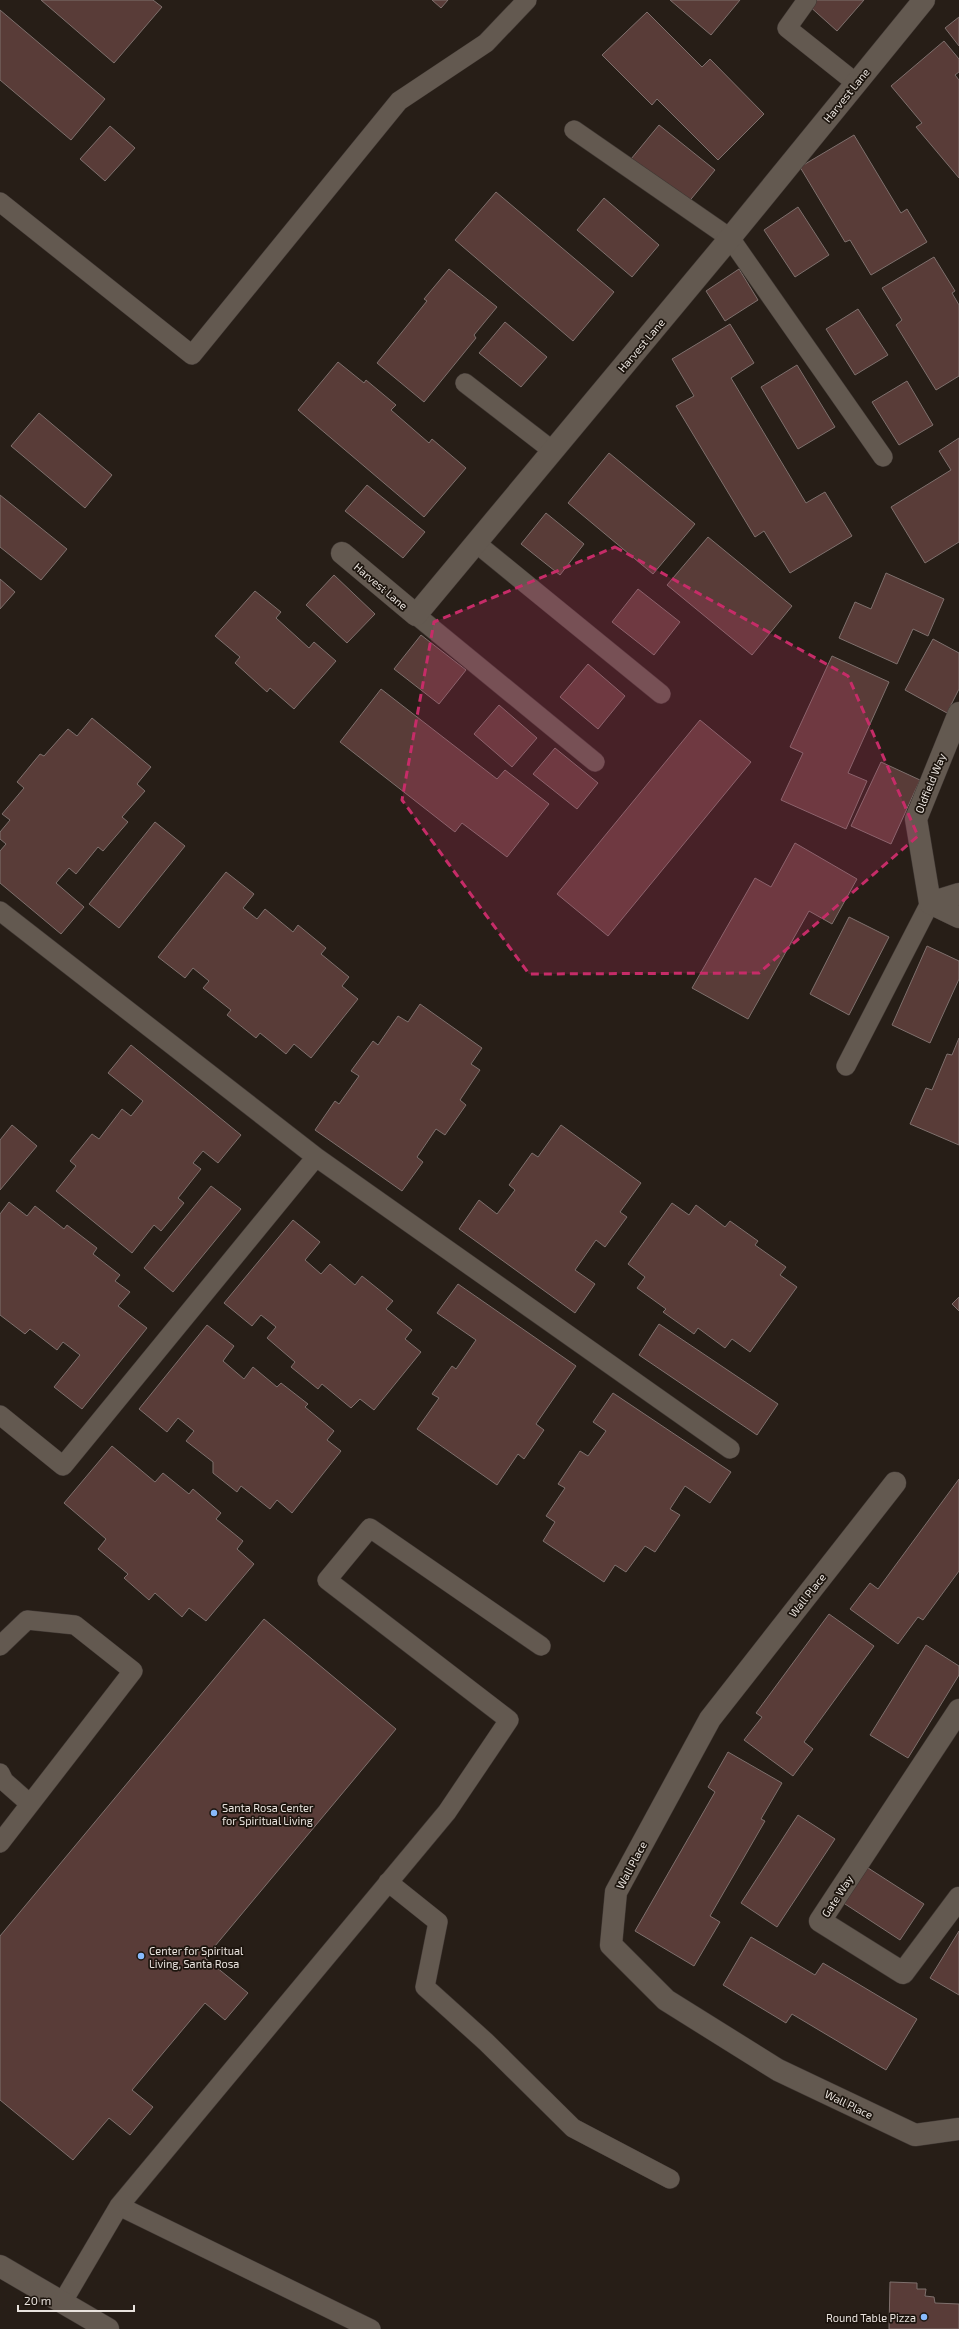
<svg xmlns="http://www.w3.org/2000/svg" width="959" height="2329" viewBox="0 0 959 2329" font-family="'Exo 2',sans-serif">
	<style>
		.building { fill: #593c38; stroke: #7e706d }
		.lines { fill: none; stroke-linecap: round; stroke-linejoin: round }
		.lane-casing { stroke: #403834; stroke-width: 20 }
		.street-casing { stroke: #403834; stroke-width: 23 }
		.lane { stroke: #635950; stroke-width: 19 }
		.street { stroke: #635950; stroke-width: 22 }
		.marked { fill: #c62c68; fill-opacity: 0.2; stroke: #c62c68; stroke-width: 3; stroke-dasharray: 8 5; stroke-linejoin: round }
		.poi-dot { fill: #88bafc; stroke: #1d150e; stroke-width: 1.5 }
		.labels { text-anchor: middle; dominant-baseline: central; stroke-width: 3.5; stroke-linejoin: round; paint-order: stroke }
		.street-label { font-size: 11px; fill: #e9e3de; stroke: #1d150e }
		.poi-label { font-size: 11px; fill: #e9e3de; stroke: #1d150e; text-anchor: start }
	</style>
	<rect width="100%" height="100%" fill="#271e17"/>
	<!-- building -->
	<path class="building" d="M41,0h112l9,7 -48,56z
		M432,0h16l-7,8z
		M670,0h70l-29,35z
		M810,0h54l-27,31 -30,-27z
		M0,10l105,89 -34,41 -71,-60z
		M647,12l55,55 8,-8 54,55 -46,46 -61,-61 -5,6 -50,-50z
		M959,17v29l-14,-18z
		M944,41l15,18v13l-4,3 4,5v98l-43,-51 6,-4 -31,-37z
		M659,125l56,45 -28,34 -56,-45z
		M110,126l25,22 -30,33 -25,-22z
		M854,135l47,78 6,-4 20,33 -56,33 -21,-35 -5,2 -45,-75z
		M496,192l118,100 -41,49 -118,-101z
		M604,198l55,47 -27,32 -55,-47z
		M798,207l31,48 -34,22 -31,-47z
		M934,257l21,34 -3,2 7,12v71l-23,14 -40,-65 6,-5 -20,-32z
		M449,269l48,38 -23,28 2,3 -52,64 -47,-39 50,-62 -3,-2z
		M739,269l19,31 -33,21 -19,-30z
		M858,309l30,46 -33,20 -29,-46z
		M505,322l42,35 -26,30 -42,-34z
		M730,324l24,39 -23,15 75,125 19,-11 27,44 -62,37 -26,-42 -9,6 -79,-131 18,-10 -22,-37z
		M338,362l26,21 2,-3 30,25 -5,5 38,33 3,-4 34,29 -42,49 -126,-107z
		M797,365l38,62 -37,22 -37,-62z
		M907,381l26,44 -34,20 -27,-43z
		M39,413l73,62 -27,33 -74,-62z
		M959,438v104l-34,21 -34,-56 60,-37 -12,-19z
		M609,453l86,71 -42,50 -85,-71z
		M367,485l58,47 -22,26 -58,-47z
		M0,495l67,54 -26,31 -41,-33z
		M546,513l38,31 -24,31 -39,-31z
		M708,537l84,69 -40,49 -85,-70z
		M886,573l58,26 -16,37 -15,-7 -16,35 -58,-26 16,-36 16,7z
		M334,575l41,39 -28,29 -41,-38z
		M0,579l15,13 -15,17z
		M638,589l42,33 -26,33 -42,-33z
		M255,591l26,21 -5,6 33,30 5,-6 22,19 -42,48 -24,-21 -3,4 -32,-29 5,-6 -25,-21z
		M421,635l45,35 -27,34 -45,-35z
		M933,639l26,14v36l-12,24 -42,-23z
		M832,656l57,26 -41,91 19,8 -21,48 -65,-29 22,-47 -13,-6z
		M588,664l37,32 -27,33 -38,-32z
		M381,689l116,90 8,-9 44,34 -42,53 -45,-34 -7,9 -115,-90z
		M499,705l38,33 -25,29 -38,-33z
		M92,718l59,49 -14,17 8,7 -23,26 6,5 -25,29 -5,-4 -22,27 -7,-6 -13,15 28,24 -23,27 -61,-51v-32l6,-7 -6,-5v-7l10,-12 -8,-6 22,-26 -7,-6 23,-28 4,2 24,-27 9,7z
		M700,720l51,42 -143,174 -51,-42z
		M555,748l43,35 -21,26 -44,-35z
		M881,762l39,18 -29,64 -40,-18z
		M155,822l30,24 -66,82 -30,-24z
		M795,843l62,36 -25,45 -23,-13 -61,108 -56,-31 63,-110 16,9z
		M226,872l28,22 -11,14 14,11 8,-10 28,23 5,-7 28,23 -5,6 28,23 -7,9 16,13 -47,59 -17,-14 -8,10 -26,-21 -4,5 -29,-23 4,-5 -28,-22 6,-7 -16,-13 -8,10 -27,-21z
		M849,917l40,20 -40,78 -39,-21z
		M927,946l32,15v18l-29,64 -38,-18z
		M420,1004l62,44 -11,16 9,6 -20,30 6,5 -21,30 -9,-6 -19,28 6,5 -21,29 -87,-61 20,-29 4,3 20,-28 -8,-5 22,-30 5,4 20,-29 10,6z
		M959,1038v107l-49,-21 16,-36 6,2 15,-36 5,1z
		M131,1045l110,90 -23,28 -15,-12 -10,12 8,6 -23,29 6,5 -23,28 -7,-6 -22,28 -76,-62 20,-25 -6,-5 22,-27 7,5 23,-30 9,7 12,-15 -35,-28z
		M12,1125l25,21 -37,44v-50z
		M561,1125l80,58 -21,29 7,5 -22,30 -9,-7 -21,30 20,14 -20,29 -116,-84 20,-29 18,14 18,-24 -6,-5 23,-32 6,4z
		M211,1186l30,23 -68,83 -29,-24z
		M9,1202l18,14 8,-10 29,23 3,-4 30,23 -4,6 27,21 -5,6 15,11 -12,14 29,22 -65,81 -28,-22 26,-32 -17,-13 -6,8 -27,-21 -5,5 -25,-19v-101z
		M672,1203l17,12 7,-10 29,22 5,-6 28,20 -3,4 31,22 -6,8 17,12 -47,65 -18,-13 -7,9 -27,-20 -4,6 -31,-22 3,-3 -29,-21 8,-11 -17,-13z
		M293,1220l27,22 -15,18 16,14 9,-10 25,21 7,-9 31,25 -7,8 26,21 -7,9 16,13 -47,58 -14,-11 -9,9 -29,-24 -4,5 -27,-22 4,-5 -28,-24 9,-11 -15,-12 -9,11 -28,-23z
		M458,1284l118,82 -40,58 8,6 -20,29 -6,-5 -21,31 -80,-56 22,-31 -7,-4 20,-28 4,3 20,-29 -39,-27z
		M959,1297v14l-7,-7z
		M659,1324l119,80 -21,31 -118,-80z
		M207,1325l27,21 -11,15 21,18 9,-12 24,20 4,-4 27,21 -3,3 29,24 -7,9 14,11 -49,62 -15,-13 -7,9 -29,-23 -4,6 -24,-19v-11l-27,-21 8,-10 -16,-13 -11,14 -28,-23z
		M613,1393l118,79 -21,31 -25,-17 -15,23 10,6 -25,37 -10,-6 -19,26 -11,-7 -11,17 -61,-41 12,-19 -9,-6 19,-28 -7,-4 22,-33 8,5 18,-25 -13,-9z
		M112,1446l43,36 8,-9 26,21 4,-5 28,24 -5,6 27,22 -6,8 17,15 -48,57 -17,-13 -7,9 -27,-24 -6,7 -25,-22 4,-4 -30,-25 8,-10 -42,-36z
		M959,1479v92l-36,49 -5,-3 -20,27 -48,-35 20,-26 8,6z
		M829,1614l45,32 -70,96 9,7 -20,27 -49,-36 18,-23 -6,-4z
		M264,1619l132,110 -191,229 43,35 -23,27 -20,-17 -73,87 21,17 -23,28 -21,-17 -36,42 -73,-60v-164z
		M926,1645l33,21v9l-51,83 -38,-23z
		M728,1752l54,31 -21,36 4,2 -55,95 10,6 -26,44 -59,-35 80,-139 -7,-5z
		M798,1815l37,24 -58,88 -36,-24z
		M865,1866l59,38 -24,36 -58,-38z
		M959,1931v64l-29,-17z
		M751,1937l64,38 8,-12 94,56 -31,51 -94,-56 -6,9 -63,-38z
		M890,2282l27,1v6h9l-1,7 9,1 1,6 24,1v25h-70z"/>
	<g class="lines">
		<defs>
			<path id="lane" d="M807,0l-20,28 69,55
				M574,130l156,108 153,219
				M0,202l192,153 207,-254 87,-58 41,-43
				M465,383l88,68
				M476,543l185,151
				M416,615l179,147
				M0,911l316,246 -253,309 -63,-51
				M846,1066l84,-163
				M316,1157l414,292
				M0,1646l27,-26 48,5 58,46 -133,172
				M0,1773l4,8 26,23
				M388,1882l50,40 -13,65 61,55 87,86 97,51
				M119,2206l252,123
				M62,2303l57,-97 328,-394 62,-92 -182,-140 43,-52 171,118"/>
			<path id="street" d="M342,553l74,62 314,-377 194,-238
				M930,903l-14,-84 43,-106
				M930,903l29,14
				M930,903l29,-9
				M895,1483l-185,236 -94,173 -5,53 55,55 112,70 137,65 44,-6
				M959,1710l-139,211 83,52 56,-75
				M0,2266l108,63"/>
		</defs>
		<!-- lane casing -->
		<use href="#lane" class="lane-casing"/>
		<!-- street casing -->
		<use href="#street" class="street-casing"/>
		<!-- lane -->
		<use href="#lane" class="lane"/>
		<!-- street -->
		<use href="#street" class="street"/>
	</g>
	<!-- marked area -->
	<path class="marked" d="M615,547l233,129 70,160 -159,137 -230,1 -127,-174 32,-178z"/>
	<!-- markers -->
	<g class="poi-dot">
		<circle cx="214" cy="1813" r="4"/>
		<circle cx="141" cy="1956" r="4"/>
		<circle cx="924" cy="2317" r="4"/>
	</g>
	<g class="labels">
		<!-- street labels -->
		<g class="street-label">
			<text transform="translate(846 95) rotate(-51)">Harvest Lane</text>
			<text transform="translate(641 345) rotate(-50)">Harvest Lane</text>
			<text transform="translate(381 586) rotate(40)">Harvest Lane</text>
			<text transform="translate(930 783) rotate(-68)">Oldfield Way</text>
			<text transform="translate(807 1595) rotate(-52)">Wall Place</text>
			<text transform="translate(631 1865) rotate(-62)">Wall Place</text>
			<text transform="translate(837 1896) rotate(-57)">Gate Way</text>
			<text transform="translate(849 2104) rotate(26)">Wall Place</text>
		</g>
		<!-- poi labels -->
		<g class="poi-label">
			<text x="222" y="1807">Santa Rosa Center<tspan x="222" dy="13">for Spiritual Living</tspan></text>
			<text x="149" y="1950">Center for Spiritual<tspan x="149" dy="13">Living, Santa Rosa</tspan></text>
			<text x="916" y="2317" text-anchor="end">Round Table Pizza</text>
		</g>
	</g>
	<!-- scale -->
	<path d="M18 2305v6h116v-6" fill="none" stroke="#e9e3de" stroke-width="2"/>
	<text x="24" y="2305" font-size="12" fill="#e9e3de" stroke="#1d150e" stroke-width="3" paint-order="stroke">20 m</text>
</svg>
